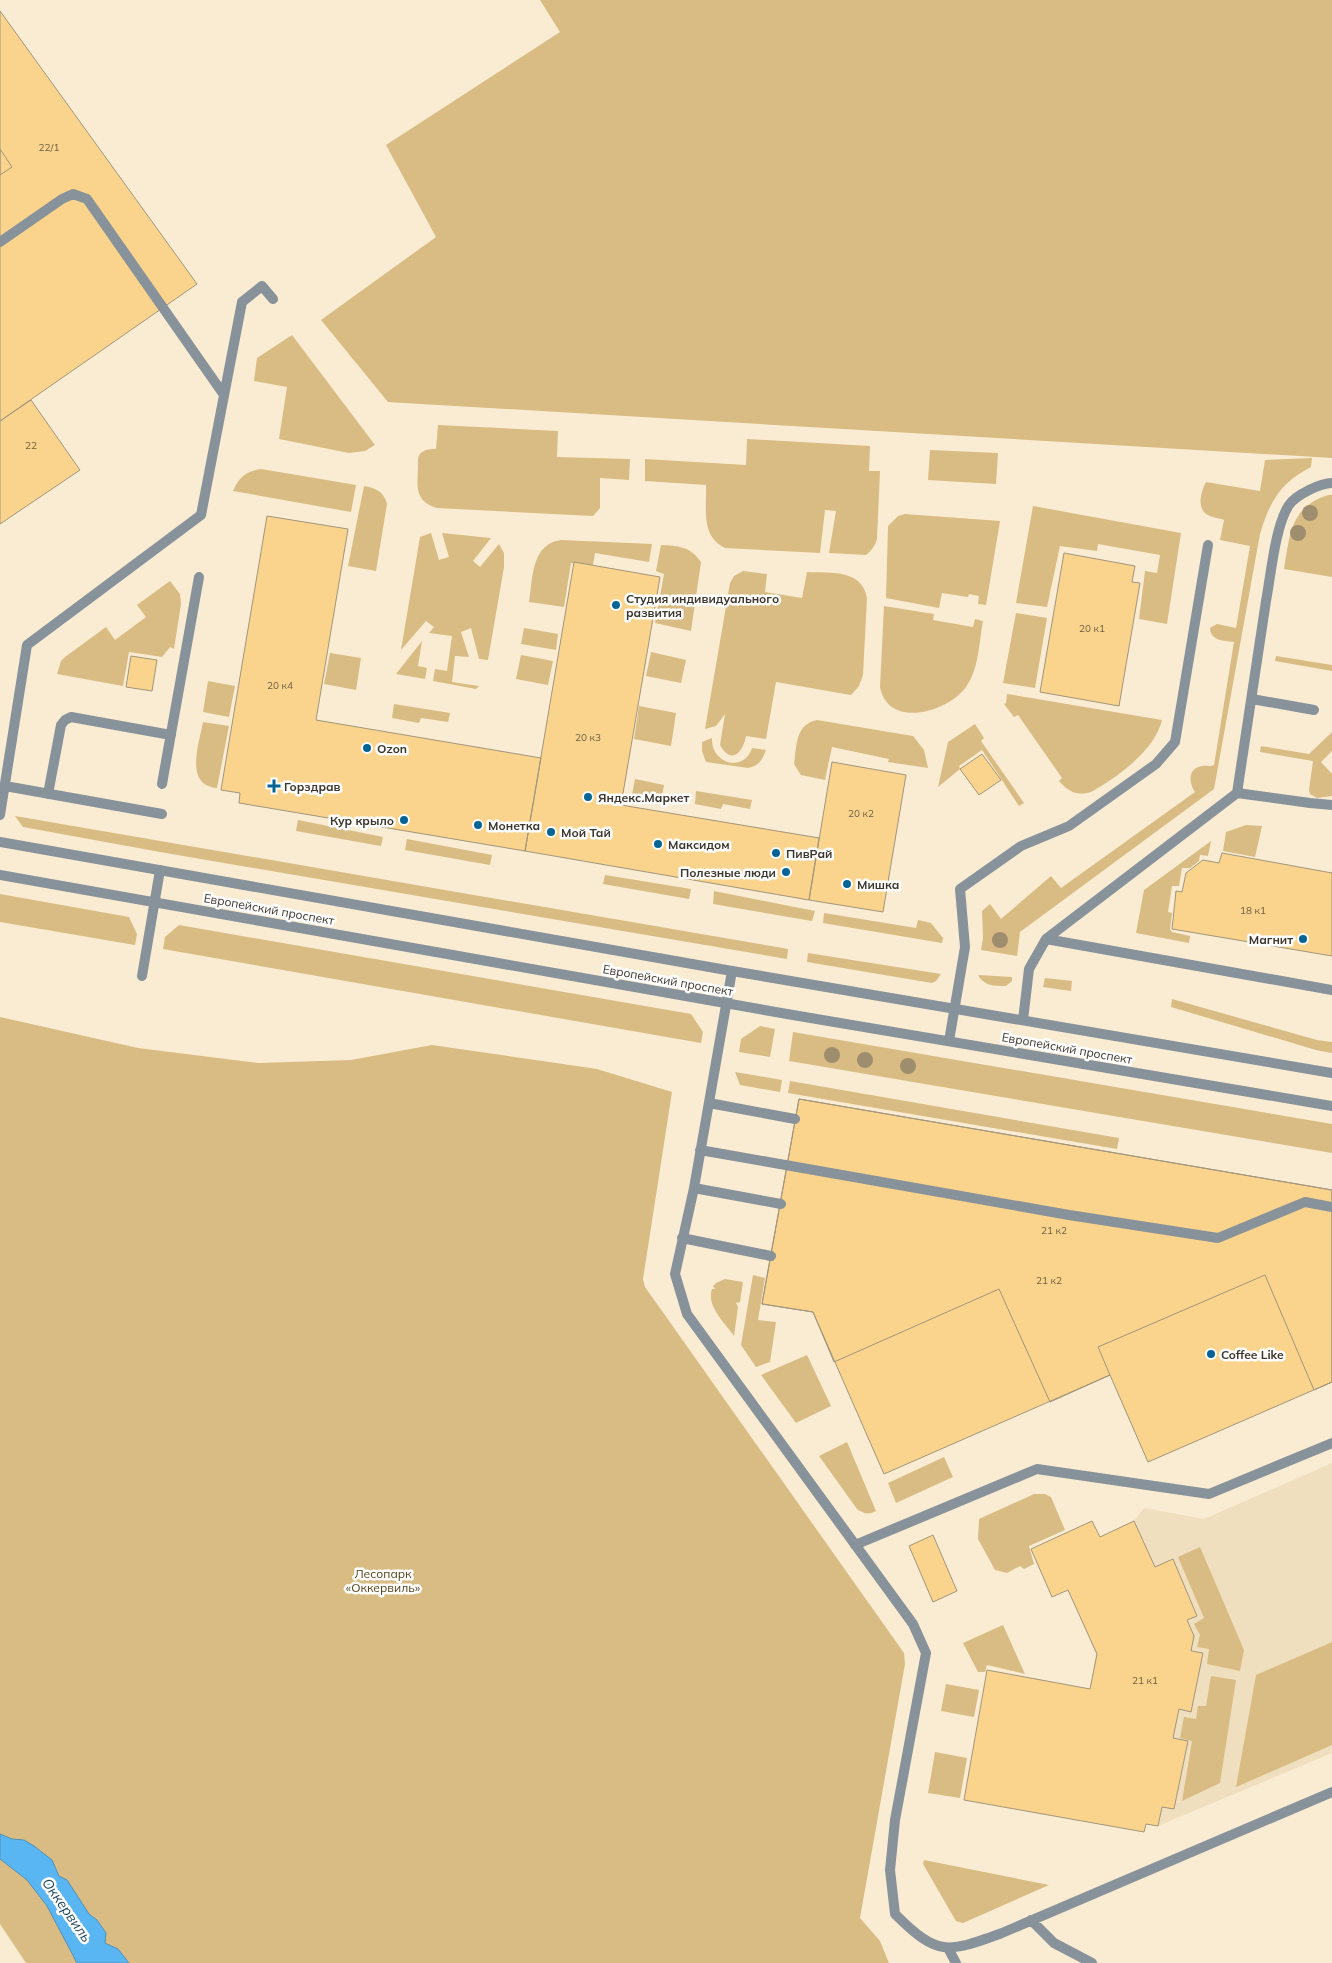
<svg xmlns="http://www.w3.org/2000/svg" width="1332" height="1963" viewBox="0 0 1332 1963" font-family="Mulish,sans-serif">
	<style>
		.built { fill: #f0dfbe }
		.green { fill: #d9bc83 }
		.water { fill: #59b6f3; stroke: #5090b7 }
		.building { fill: #fad48c; stroke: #a1957c }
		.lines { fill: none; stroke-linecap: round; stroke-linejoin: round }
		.service { stroke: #88929a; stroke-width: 10 }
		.minor { stroke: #88929a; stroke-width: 10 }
		.tree { fill: #9f8e6d }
		.poi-dot { fill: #056494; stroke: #fff; stroke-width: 2 }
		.labels { text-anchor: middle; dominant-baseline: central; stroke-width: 5; stroke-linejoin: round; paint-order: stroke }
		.number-label { font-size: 10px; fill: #6c5e44 }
		.poi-label { font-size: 12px; font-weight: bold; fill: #3c362c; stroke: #fff; text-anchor: start }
		.street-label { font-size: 12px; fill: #3c362c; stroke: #fff }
		.park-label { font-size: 12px; fill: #55421a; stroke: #fff }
		.water-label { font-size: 14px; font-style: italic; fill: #224962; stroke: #fff }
	</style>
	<rect width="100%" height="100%" fill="#faecd2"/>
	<!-- built -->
	<path class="built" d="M1332,1463v290l-174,73 -12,-2 21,-121 -77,-14 6,-35 -28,-64 -16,7 -21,-48 61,-28 8,16 34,-16 10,-13 60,11z"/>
	<!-- green -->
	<path class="green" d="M540,0h792v458l-944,-56 -67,-82 115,-83 -50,-92 174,-113z
		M292,335l83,110 -10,6 -16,2 -70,-14 8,-52 -33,-6 3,-23z
		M438,425l120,6 -1,26 73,2 -1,21 -29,-2v30l-7,8 -156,-8c-22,-7 -20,-20 -19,-40 0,-5 -1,-12 3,-15 4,-4 10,-4 15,-4z
		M747,439l123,7 -1,25h11l-3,68c-2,7 -6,12 -11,16l-37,-2 7,-42 -11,-1 -5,43 -95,-5c-25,-12 -18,-40 -19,-63l-61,-4v-22l101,6z
		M930,450l68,3 -2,31 -68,-4z
		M1312,458l-1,9c-31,16 -41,34 -51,67l-46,255 -194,143 -3,24 -36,-6 2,-12 -1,-27 8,-7 11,15 50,-43 10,12 134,-96c-6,-9 -8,-23 7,-26 4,-1 7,1 12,-1l20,-123c-10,-2 -23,0 -24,-14l7,-4 19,4 14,-82 -30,-6 4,-20c-5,-2 -11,-2 -16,-5 -12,-6 -7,-24 -2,-33l54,9 5,-31z
		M261,469l95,16 -5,27 -118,-21c6,-14 13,-20 28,-22z
		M364,486c12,2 20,6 23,18l-11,67 -28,-5z
		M1328,495h4v82l-48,-8c6,-34 6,-62 44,-74z
		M1033,506l148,27 -14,91 -28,-5 6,-48 12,2 3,-18 -62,-11 -1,7 -37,-5 -13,61 -31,-4z
		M905,514l95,7 -14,84 -8,-1 1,-8 -10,-2 -1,3 -26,-4 -3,15 -53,-10 2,-72 10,-10z
		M431,533l8,27 10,-3 -7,-24 49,5 -18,23 7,6 19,-23 5,9v14l-16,93 -9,-1 -8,-31 -10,4 8,25 -14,-1 -3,26 27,4 -3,3 -43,-8 2,-12 12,2 5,-35 -23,-3 5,-6 -8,-6 -25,29 19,-113z
		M561,540l91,4 -3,18 -54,-9 -2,12 -22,-2 -7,44 -35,-5c4,-24 2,-58 32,-62z
		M661,545c17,1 29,1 40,17l-10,69 -36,-8 9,-49 -8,-3z
		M743,571l24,3 -2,18 37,6 5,-26c23,1 55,-3 60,26l-4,77 -4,11 -8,9 -75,-13 -10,57 -20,-3c-3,17 -15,29 -26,9l5,-31 -9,12 -11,3 25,-146 4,-7z
		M170,581l10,13 1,10 -7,45 -4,-2 -8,10 -33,-5 -6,34 -66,-12 4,-13 4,-4 41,-30 9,13 31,-23 -9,-12z
		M884,606l50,8 -1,6 40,7 2,-8 8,2c-4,21 -4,48 -17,66 -19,26 -78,42 -86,0z
		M1016,613l31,5 -12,70 -32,-5z
		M524,628l34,6 -2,16 -35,-6z
		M422,641l-4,25 9,2 -2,11 -29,-5z
		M651,652l35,8 -5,23 -35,-7z
		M330,653l31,5 -5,32 -32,-6z
		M521,655l32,6 -5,24 -32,-6z
		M1276,656l56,9v6l-57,-10z
		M208,681l27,5 -6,31 -26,-5z
		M1007,694l155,26c-7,30 -44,57 -71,72 -15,4 -22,0 -32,-11l3,-3 -44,-63 -4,2 -10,-13 2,-1z
		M394,704l56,9 -2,9 -27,-4 -2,5 -27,-5z
		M639,706l37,7 -5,33 -37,-7z
		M817,720l96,16 11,14 4,18 -40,-6 1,-3 -57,-12 -7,33 -24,-5 -7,-11c3,-19 1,-39 23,-44z
		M203,722l26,4 -12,62c-33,-3 -18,-44 -14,-66z
		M975,724l9,14 -3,3 43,62 -5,3 -37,-56 -23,16 1,3 -22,18 10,-45z
		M1332,732v19l-11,11 11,12v22l-15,2 -7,-4 -1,-4 4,-29 -53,-9 1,-6 48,8z
		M712,738c-1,26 32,35 40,10l14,2c-4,10 -7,16 -18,18l-42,-6 -4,-11v-9z
		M635,779l29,6 -4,20 -29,-5z
		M696,791l56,9 -2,9 -27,-5 -2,5 -26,-5z
		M15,816l773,133 -1,10 -627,-107 -137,-25z
		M298,820l85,17 -2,9 -85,-15z
		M1246,825l16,1 -7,31 -32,-6 3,-19z
		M407,839l85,16 -2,10 -85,-15z
		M1211,841l-3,15 -8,-1 -1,6 -9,7h-8l-3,18h-7l-4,26 4,1 -2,16 2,3 18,4 -1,7 -53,-10 8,-43z
		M605,875l86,14 -2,10 -86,-15z
		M714,891l101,20 -3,10 -99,-17z
		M0,894l129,23 8,17 -2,11 -135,-23z
		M824,913l92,15 2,-8 13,3 12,15 -1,5 -119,-20z
		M179,925l512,89 12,18 -2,11 -538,-94 2,-12z
		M808,953l133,21 -5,7 -4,2 -125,-21z
		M978,975l34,2v4l-6,5c-12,0 -22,0 -28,-11z
		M1045,978l27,3 -1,10 -28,-4z
		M1172,999l145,41 15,2v11l-16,-3 -145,-43z
		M0,1017l138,31 121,15 92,-3 81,-15 165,24 75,23 -29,187 2,8 259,366 1,11 -45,254 20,23 9,22h-863l-26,-39z
		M760,1026l15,3 -5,28 -31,-5 2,-13z
		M793,1032l539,92v29l-543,-92z
		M735,1072l47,8 -2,12 -40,-7z
		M790,1081l329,57 -2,11 -329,-56z
		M753,1275l12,3 -7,42 18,2 -6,40 -14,5 -15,-22z
		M725,1279l18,3 -3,20 -4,1 2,4 -4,29c-9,-13 -28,-30 -22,-47h3l-2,-3 3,-3z
		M807,1355l24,51 -35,17 -35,-48z
		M847,1442l29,69c-7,4 -12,3 -19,-2l-38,-53z
		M944,1457l9,20 -57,26 -8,-20z
		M1034,1494h11l6,3 14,33 -36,16 5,18 -10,5 -4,-3 -13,7 -12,-3 -17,-31 1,-20z
		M1200,1547l44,103 -4,21 -33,-7 2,-15 -12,-2 3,-12 -6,-11 10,-6 -26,-61z
		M1003,1625l22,49 -38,-9 -2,7h-7l-15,-29z
		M1332,1642v103l-96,42 20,-112z
		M1211,1676l25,4 -16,103 -38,18 10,-60 -12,-3 4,-21 12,2 2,-13h8z
		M946,1684l33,6 -5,27 -33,-6z
		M935,1752l32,6 -7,40 -32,-5z
		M924,1860l125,25 -86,38 -7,-2 -3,-5 -30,-52z"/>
	<!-- water -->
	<path class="water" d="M0,1834l12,5 12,1 10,6 18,14 7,16 8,4 22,34 8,6 9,13 -1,10 13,6 11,14h-52l-30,-57 -20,-26 -27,-21z"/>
	<!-- building -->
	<path class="building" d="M0,11l197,273 -197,137z
		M0,149l12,18 -12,8z
		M31,400l49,70 -80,54v-103z
		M267,516l81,13 -32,191 225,38 -16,93 -286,-48 1,-10 -19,-3z
		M1064,553l71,13 -3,16 8,1 -21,123 -79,-14z
		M574,562l86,15 -39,228 198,33 -10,62 -284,-49z
		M131,656l26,4 -5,31 -26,-4z
		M982,754l19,26 -22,15 -19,-26z
		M832,762l74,13 -23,137 -74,-12z
		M1222,853l110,20v83l-160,-27 4,-38 6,1 4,-19 17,-13 16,3z
		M799,1099l533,91v192l-184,80 -38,-87 -226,99 -71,-162 -51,-8z
		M799,1099l533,91v192l-18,8 -49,-115 -167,72 12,28 -60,27 -51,-113 -165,73 -21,-50 -51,-8z
		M1092,1521l8,16 34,-16 21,46 18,-8 24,57 -10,4 7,16 -3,15 12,2 -12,59 -12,-3 -6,29 15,3 -14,68 -12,-2 -4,19 -12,-2 -2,8 -180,-32 23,-130 103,19 7,-35 -29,-64 -16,7 -21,-48z
		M933,1535l24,56 -24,11 -24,-56z"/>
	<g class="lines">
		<!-- service -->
		<path class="service" d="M0,242l62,-43 11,-5 14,5 137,196
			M1252,699l62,11
			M162,784l37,-207
			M5,786l157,28
			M1237,793c10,-64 19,-128 29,-192 5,-26 9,-75 23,-96 7,-10 31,-22 43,-22
			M48,794l13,-69 4,-5 6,-3 100,18
			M0,815l27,-170 174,-130 41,-213 20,-16 11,13
			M1046,939l191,-146 73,10 22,2
			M732,971l-38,217 -19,86 12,40 226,310 13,29 -31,167 -5,50 5,44c43,43 52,39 107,19l330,-141
			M142,976l18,-106
			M1023,1020l6,-51 17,-30 286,51
			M949,1041l16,-94 -5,-58 61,-43 48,-20 87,-62 19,-22 33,-197
			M709,1103l86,16
			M700,1150l369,65 149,23 87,-36 27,5
			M694,1188l87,16
			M682,1238l89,18
			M855,1545l182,-76 172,25 123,-51
			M1031,1920l23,23 38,20
			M948,1948l8,15"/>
		<!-- minor -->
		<path class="minor" d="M0,842l732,129 600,102
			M0,875l787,139 545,92"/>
	</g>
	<!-- trees -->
	<g class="tree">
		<circle cx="1310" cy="513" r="8"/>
		<circle cx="1298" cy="533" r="8"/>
		<circle cx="1000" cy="940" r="8"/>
		<circle cx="832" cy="1055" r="8"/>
		<circle cx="865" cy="1060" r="8"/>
		<circle cx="908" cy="1066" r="8"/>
	</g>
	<!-- markers -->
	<g class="poi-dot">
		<circle cx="616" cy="605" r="5"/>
		<circle cx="367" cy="748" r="5"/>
		<path d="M271.5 778.5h5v5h5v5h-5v5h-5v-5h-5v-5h5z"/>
		<circle cx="588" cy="797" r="5"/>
		<circle cx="404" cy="820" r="5"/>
		<circle cx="478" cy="825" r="5"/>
		<circle cx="551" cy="832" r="5"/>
		<circle cx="658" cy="844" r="5"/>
		<circle cx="776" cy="853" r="5"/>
		<circle cx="786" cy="872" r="5"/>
		<circle cx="847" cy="884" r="5"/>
		<circle cx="1303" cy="939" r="5"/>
		<circle cx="1211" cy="1354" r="5"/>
	</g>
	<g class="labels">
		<!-- number labels -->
		<g class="number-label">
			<text x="49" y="147">22/1</text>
			<text x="31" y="445">22</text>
			<text x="1092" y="628">20 к1</text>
			<text x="280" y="685">20 к4</text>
			<text x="588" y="737">20 к3</text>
			<text x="861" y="813">20 к2</text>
			<text x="1253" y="910">18 к1</text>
			<text x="1054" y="1230">21 к2</text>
			<text x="1049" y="1280">21 к2</text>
			<text x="1145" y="1680">21 к1</text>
		</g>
		<!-- poi labels -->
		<g class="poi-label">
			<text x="626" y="598">Студия индивидуального<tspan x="626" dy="14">развития</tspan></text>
			<text x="377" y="748">Ozon</text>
			<text x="284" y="786">Горздрав</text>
			<text x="598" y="797">Яндекс.Маркет</text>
			<text x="394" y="820" text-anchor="end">Кур крыло</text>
			<text x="488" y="825">Монетка</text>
			<text x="561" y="832">Мой Тай</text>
			<text x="668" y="844">Максидом</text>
			<text x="786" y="853">ПивРай</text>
			<text x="776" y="872" text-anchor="end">Полезные люди</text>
			<text x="857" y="884">Мишка</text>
			<text x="1293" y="939" text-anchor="end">Магнит</text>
			<text x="1221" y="1354">Coffee Like</text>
		</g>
		<!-- street labels -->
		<g class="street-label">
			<text transform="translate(269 909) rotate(10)">Европейский проспект</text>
			<text transform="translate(668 980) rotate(10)">Европейский проспект</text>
			<text transform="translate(1067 1048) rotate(10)">Европейский проспект</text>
		</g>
		<!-- park labels -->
		<g class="park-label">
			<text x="383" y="1573">Лесопарк<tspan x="383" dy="14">«Оккервиль»</tspan></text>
		</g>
		<!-- water labels -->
		<g class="water-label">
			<text transform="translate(67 1910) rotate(55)">Оккервиль</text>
		</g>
	</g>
</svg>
